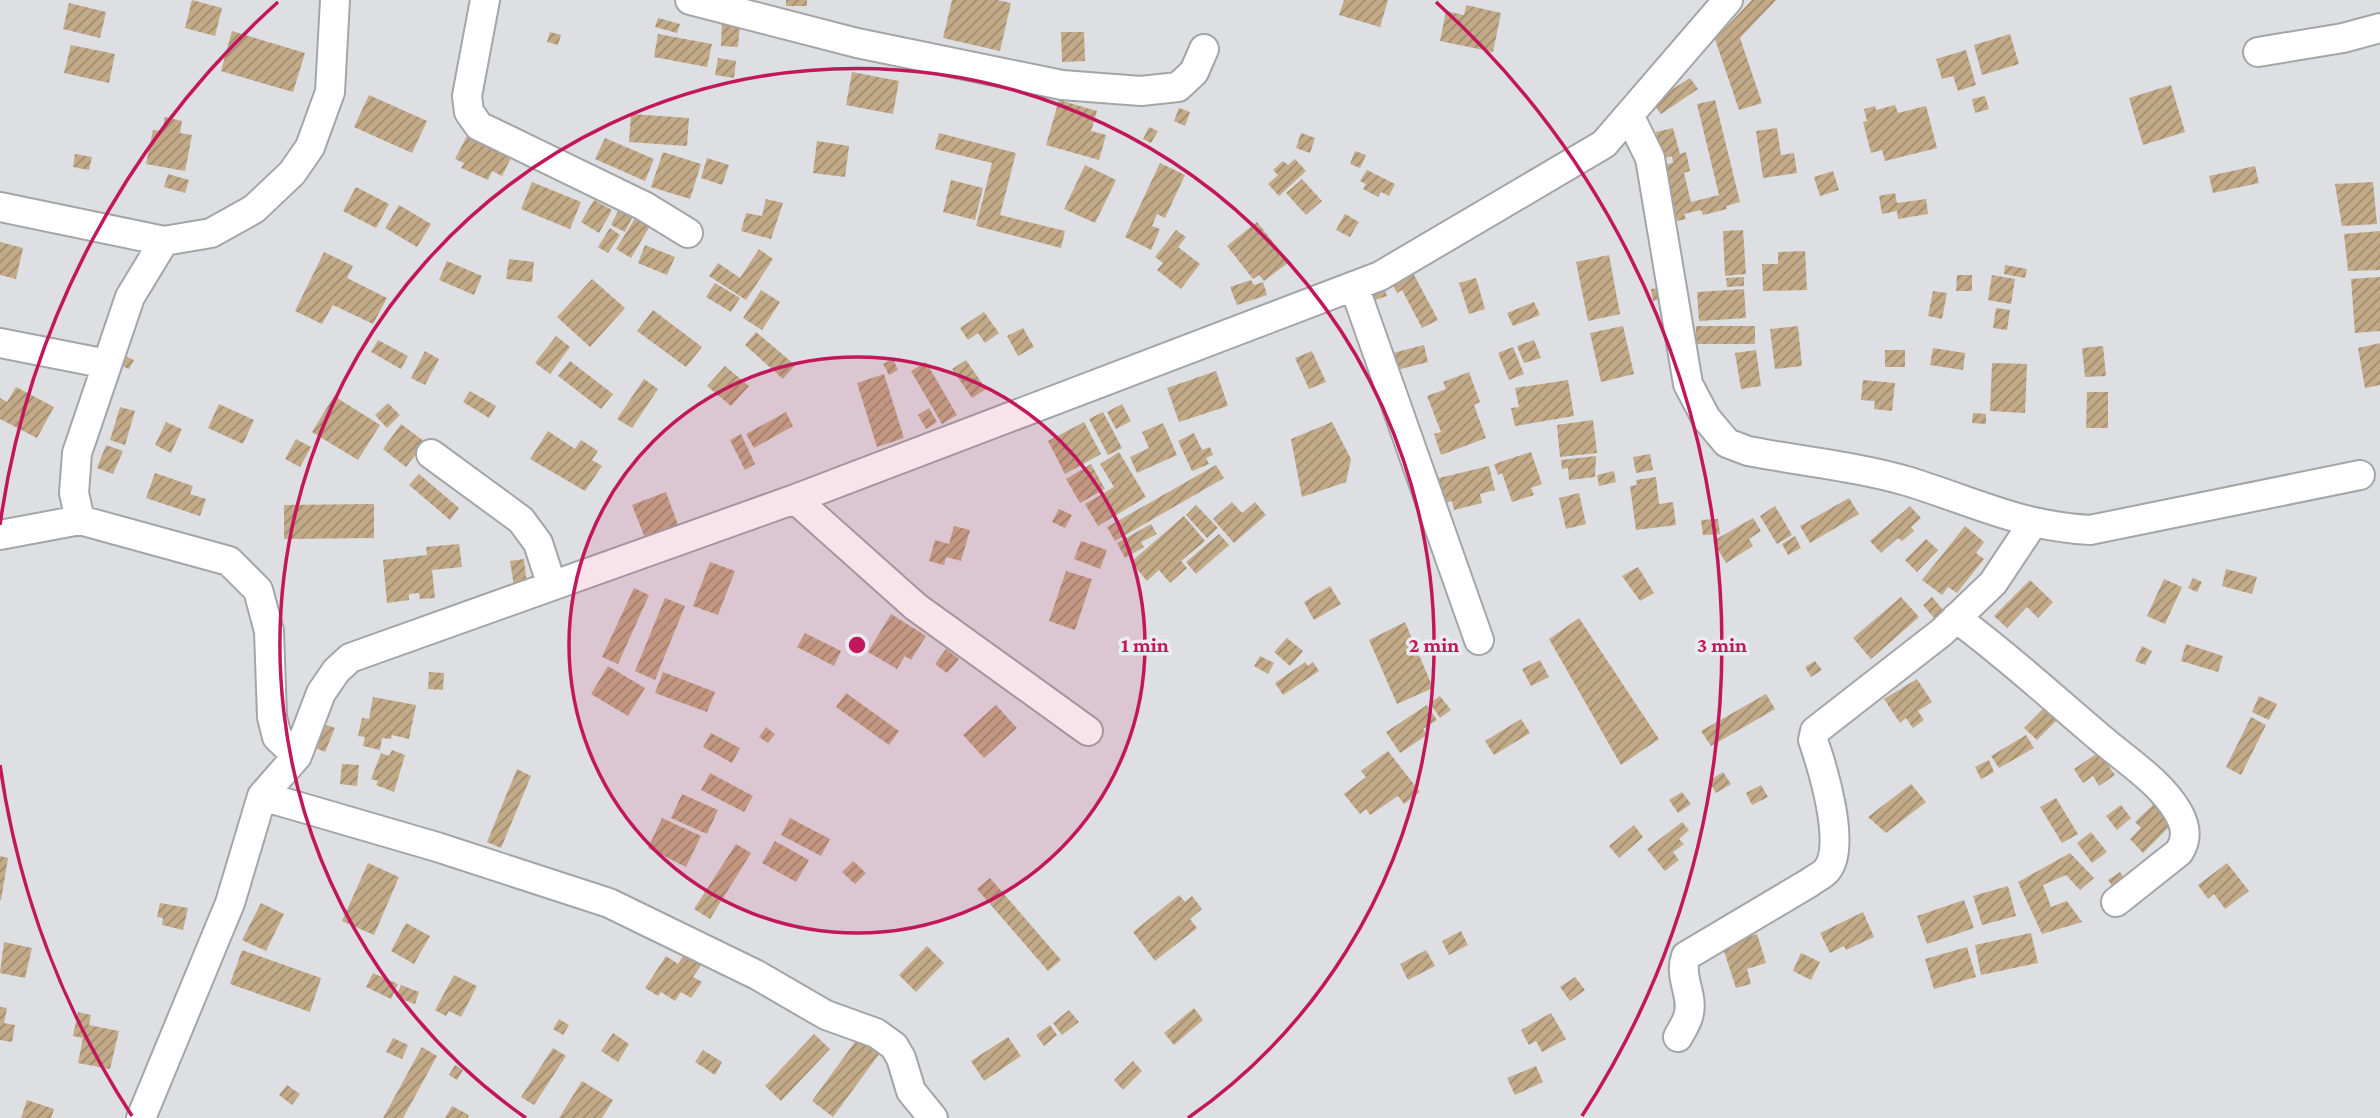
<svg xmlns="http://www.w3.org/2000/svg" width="2380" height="1118" viewBox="0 0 2380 1118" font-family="'Crimson Pro',serif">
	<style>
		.building { fill: url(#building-hatch) }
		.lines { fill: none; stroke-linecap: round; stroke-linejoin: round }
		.minor-casing { stroke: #a4a5a7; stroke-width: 32 }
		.minor { stroke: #fff; stroke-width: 28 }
		.ring { fill: none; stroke: #c2185b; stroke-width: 3.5 }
		.centre { fill: #c2185b; stroke: #ebecef; stroke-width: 3.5 }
		.ring-label { font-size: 21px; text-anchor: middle; font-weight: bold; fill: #c2185b; stroke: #ebecef; stroke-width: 7; stroke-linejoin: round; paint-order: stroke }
	</style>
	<defs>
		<pattern id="building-hatch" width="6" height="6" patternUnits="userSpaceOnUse" patternTransform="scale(1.75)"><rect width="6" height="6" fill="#c3aa89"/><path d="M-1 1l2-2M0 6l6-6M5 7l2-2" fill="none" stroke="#9f8b70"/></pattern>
	</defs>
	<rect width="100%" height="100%" fill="#dedfe2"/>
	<!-- building -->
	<path class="building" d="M192,0l30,8 -7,28 -30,-8z
		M786,0h21v6h-21z
		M952,0h45l14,3 -11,48 -57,-13z
		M1344,0h44l-8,27 -41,-12z
		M1752,0h24l-36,38 22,65 -23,7 -24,-71z
		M69,3l37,9 -6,26 -37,-9z
		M1466,5l35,8 -8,39 -53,-11 6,-30 18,4z
		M658,18l22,6 -3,9 -22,-6z
		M722,22l18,1 -2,24 -17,-1z
		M232,31l73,22 -12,39 -72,-21z
		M550,32l11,3 -3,10 -11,-3z
		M1061,32h23l1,29 -23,1z
		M658,34l54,10 -5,23 -53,-10z
		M2010,34l9,30 -37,11 -8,-30z
		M71,45l44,9 -6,29 -45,-10z
		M1966,50l10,35 -18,6 -5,-15 -11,3 -6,-20z
		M718,58l18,3 -2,17 -19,-3z
		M852,72l47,9 -6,33 -47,-9z
		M1690,78l8,11 -37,25 -9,-12z
		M2171,85l14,47 -42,13 -14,-47z
		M369,95l58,26 -15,32 -58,-26z
		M1985,96l4,13 -14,4 -3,-14z
		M1059,100l38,11 -6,20 15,4 -7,25 -53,-15z
		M1715,100l25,102 -14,4 1,3 -24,6 -2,-5 -17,4 2,5 -9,2 -13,-56 9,-2 -1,-7 -10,3 -6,-27 17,-4 7,26 6,-2 4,19 -6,2 7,29 28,-7 -22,-91z
		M1895,105l3,8 28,-7 11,42 -52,13 -3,-11 -11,3 -8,-31 4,-1 -3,-12 11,-3 1,4z
		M1179,108l11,4 -5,14 -11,-5z
		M631,114l58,4 -2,28 -58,-4z
		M165,117l17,4 -2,12 12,2 -7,36 -39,-7 7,-34 9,1z
		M1149,127l9,4 -7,12 -8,-4z
		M1777,128l4,27 13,-2 3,20 -34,5 -7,-47z
		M469,132l44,22 -11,22 -10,-5 -4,9 -27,-12 3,-5 -9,-4z
		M939,133l77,20 -16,62 65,16 -4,17 -85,-22 16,-63 -57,-14z
		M1301,133l14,5 -5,15 -14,-5z
		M605,138l49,21 -9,22 -50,-22z
		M817,141l32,5 -4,31 -32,-4z
		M1355,151l11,4 -6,13 -10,-4z
		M663,152l38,12 -11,35 -39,-12z
		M75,154l17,3 -3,13 -16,-3z
		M707,158l22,7 -7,20 -21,-7z
		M1295,159l11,12 -27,25 -11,-12 10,-9 -5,-5 10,-9 5,4z
		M1160,163l25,12 -20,43 -8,-4 -5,12 8,3 -9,21 -26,-13z
		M1085,165l31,15 -21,43 -31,-14z
		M2255,166l4,17 -46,10 -4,-17z
		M1367,170l28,14 -6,12 -8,-4 -3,5 -15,-8 3,-5 -6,-3z
		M1833,171l6,19 -19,6 -6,-19z
		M168,174l21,6 -4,13 -21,-6z
		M1302,179l20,22 -16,14 -20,-22z
		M951,180l32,8 -8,32 -32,-8z
		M532,182l49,20 -11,27 -49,-20z
		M2373,182l4,42 -35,2 -7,-42z
		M356,187l33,17 -13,24 -33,-17z
		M1895,193l2,10 29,-4 2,15 -30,5 -1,-8 -15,3 -3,-18z
		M766,199l17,4 -12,36 -30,-8 5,-18 16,3z
		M594,200l18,10 -13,23 -18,-11z
		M623,201l14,7 -12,24 -14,-7z
		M399,205l32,19 -14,23 -32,-19z
		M639,212l14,9 -22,37 -15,-9z
		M1345,214l14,8 -9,15 -14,-7z
		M1257,222l32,40 -25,19 -5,-6 -6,4 -26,-33z
		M610,228l10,7 -12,18 -10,-6z
		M1176,230l10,7 -8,10 22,17 -19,25 -24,-19 6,-7 -8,-6z
		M1743,230l3,44 -21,2 -2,-45z
		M2380,231v39l-32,1 -4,-37z
		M0,242l23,6 -7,31 -16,-4z
		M645,245l30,12 -8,18 -29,-12z
		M759,249l14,10 -27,41 -37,-24 9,-13 22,15z
		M1805,251l2,39 -44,1 -1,-27h16v-12z
		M324,252l29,14 -6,12 40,20 -14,26 -40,-19 -11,19 -27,-13z
		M1609,255l11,59 -32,7 -12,-59z
		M509,259l25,3 -2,20 -26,-3z
		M447,261l35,15 -8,19 -35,-15z
		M2005,265l22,4 -2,9 -21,-4z
		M1412,271l26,49 -16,8 -20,-38 -5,3 -6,-12z
		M1957,275h15v16h-16z
		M1992,275l23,4 -4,25 -23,-4z
		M1744,277v9l-17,1 -1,-9z
		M2380,277v54l-25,2 -4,-54z
		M1476,278l9,31 -16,5 -10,-31z
		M592,279l33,29 -35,39 -33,-30z
		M1251,280l3,5 9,-3 4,13 -30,10 -7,-18z
		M1382,281l5,15 -12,4 -6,-14z
		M715,283l25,15 -9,14 -25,-15z
		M1663,288l1,10 -11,3 -2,-12z
		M1744,289l2,29 -47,3 -2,-29z
		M761,290l19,12 -18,28 -19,-12z
		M1933,291l14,2 -5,26 -14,-3z
		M1534,302l6,13 -27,11 -6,-13z
		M1996,308l14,2 -3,20 -14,-2z
		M653,310l49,37 -16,20 -49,-36z
		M984,312l15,21 -14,10 -7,-10 -10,7 -8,-12z
		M1623,326l11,48 -33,8 -11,-49z
		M1696,326h59v18h-59z
		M1798,326l4,40 -27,3 -5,-40z
		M1023,328l11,19 -16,9 -11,-20z
		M756,332l39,33 -12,14 -38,-34z
		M556,336l14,11 -20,27 -15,-11z
		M378,340l30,16 -7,13 -30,-17z
		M1534,340l7,18 -17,5 -7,-17z
		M2380,343v42l-15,3 -7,-40z
		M1424,345l4,17 -39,10 -4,-17z
		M2103,346l3,30 -21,1 -3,-29z
		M1513,347l11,27 -15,6 -11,-27z
		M1933,348l32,5 -2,17 -33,-5z
		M1756,350l5,36 -20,3 -6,-36z
		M1885,350h20v17h-20z
		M425,351l14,8 -14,26 -14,-7z
		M1312,351l14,31 -17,7 -14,-31z
		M121,354l13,6 -5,9 -13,-6z
		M893,359l5,11 -9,5 -6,-11z
		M966,360l20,29 -14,9 -20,-29z
		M570,361l43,33 -12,15 -43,-33z
		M926,362l31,53 -15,9 -31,-53z
		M1992,363l35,1 -2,49 -35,-2z
		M725,366l24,20 -18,20 -24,-20z
		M1216,371l12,35 -49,16 -12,-34z
		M1469,372l11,30 -6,3 12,33 -45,17 -7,-21 7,-2 -14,-36 19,-7 -3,-7z
		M884,374l20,64 -27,9 -20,-64z
		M644,379l14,10 -26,39 -15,-9z
		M1568,380l6,36 -59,10 -4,-18 8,-1 -4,-19z
		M1863,380l32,3 -3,28 -18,-2 1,-8 -14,-1z
		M16,387l38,20 -17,31 -37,-19v-21l7,4z
		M470,391l26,15 -7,12 -26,-16z
		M2087,392h21v36h-22z
		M334,396l46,29 -22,35 -46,-28z
		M388,403l12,12 -13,13 -12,-13z
		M219,404l35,16 -11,24 -35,-16z
		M1122,404l9,17 -15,8 -9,-17z
		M120,407l15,4 -10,34 -15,-5z
		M929,408l8,14 -11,7 -8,-14z
		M786,412l7,14 -39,22 -8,-14z
		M1103,412l19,36 -14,7 -19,-36z
		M1973,413l13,1v10l-14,-1z
		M1593,420l4,33 -37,4 -3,-32z
		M166,422l16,7 -11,24 -16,-8z
		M1084,422l17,32 -36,20 -17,-33z
		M1332,422l19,37 -5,23 -44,15 -11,-58z
		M1163,423l14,32 -40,18 -7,-16 19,-9 -7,-16z
		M401,424l24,18 -19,25 -23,-18z
		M548,431l27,18 6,-9 17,11 -6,9 10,6 -17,25 -55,-32z
		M1194,433l8,17 8,-3 3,8 -7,3 3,6 -17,7 -14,-30z
		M741,434l14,30 -10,6 -15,-30z
		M296,439l15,8 -11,20 -15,-8z
		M106,445l17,6 -10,23 -16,-6z
		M1119,452l27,45 -48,29 -13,-22 29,-17 -14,-23z
		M1531,452l11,32 -11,4 3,7 -22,7 -10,-29 -4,2 -4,-11z
		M1650,454l3,16 -17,3 -3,-16z
		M1596,456l-1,21 -26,3 -1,-12 -6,1 -1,-9z
		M1091,464l14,25 -25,14 -14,-24z
		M1216,465l8,13 -109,63 -8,-14z
		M1489,466l6,24 -15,4 2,9 -28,7 -2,-9 -11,3 -6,-25z
		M1614,471l2,11 -17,4 -2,-11z
		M155,473l38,13 -3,8 16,5 -6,17 -54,-18z
		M419,474l40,34 -9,12 -41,-35z
		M1656,477l3,27 14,-2 3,23 -40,5 -6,-44 7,-1 -1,-5z
		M666,492l12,33 -33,13 -13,-33z
		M1579,493l7,31 -20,5 -7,-31z
		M1849,498l10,16 -49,29 -10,-17z
		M1232,502l10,11 13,-11 11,13 -32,28 -21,-24z
		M374,504v34l-90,1v-34z
		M1196,505l22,23 -11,10 -21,-23z
		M1775,506l17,29 -15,9 -17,-28z
		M1910,506l11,12 -10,9 3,4 -12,10 -4,-3 -17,15 -11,-12z
		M1059,509l13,6 -7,13 -13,-6z
		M1184,516l21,25 -24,20 6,7 -17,15 -11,-13 -12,11 -16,-19z
		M1753,518l8,13 -12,8 4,7 -27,17 -13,-22z
		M1718,519l2,15 -17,1 -2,-15z
		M1151,524l6,10 -16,8 3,5 -19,11 -8,-15z
		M954,526l16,4 -9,31 -15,-4 -2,8 -15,-4 6,-21 14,4z
		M1965,526l19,16 -8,11 8,6 -27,34 -9,-6 -6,8 -20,-15z
		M1219,534l10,11 -33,29 -10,-12z
		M1795,536l6,12 -13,7 -6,-11z
		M1926,539l12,11 -21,22 -12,-12z
		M1081,541l26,9 -7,19 -26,-10z
		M459,544l3,23 -30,3 3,28 -15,1 -1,-6 -10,1v6l-22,3 -4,-43 44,-5 -1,-8z
		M524,559l3,26 -13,1 -4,-25z
		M710,562l25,9 -17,44 -25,-9z
		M1638,567l16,26 -14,8 -18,-25z
		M2226,569l31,8 -5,17 -30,-8z
		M1066,571l26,8 -17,51 -26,-9z
		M2193,578l9,4 -5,10 -9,-4z
		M2164,579l18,8 -17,37 -18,-8z
		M2030,580l23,22 -15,16 -11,-11 -20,21 -13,-12z
		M1330,586l11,18 -27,16 -10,-18z
		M634,588l15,7 -31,69 -16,-7z
		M1901,597l18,20 -48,42 -18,-21z
		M1932,597l11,13 -9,8 -11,-13z
		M665,598l20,8 -30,74 -20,-9z
		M891,614l35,22 -15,24 -6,-4 -8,13 -29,-17z
		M1579,618l80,121 -38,26 -72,-126z
		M1405,622l28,66 -36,16 -28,-64z
		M805,633l36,18 -7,15 -37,-19z
		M1287,638l16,13 -13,15 -16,-14z
		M2186,644l37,12 -5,16 -37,-11z
		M2142,646l10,5 -7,14 -10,-4z
		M946,649l13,10 -12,14 -12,-9z
		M1260,656l14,7 -6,11 -14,-8z
		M1540,660l9,17 -18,9 -9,-17z
		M1815,661l7,9 -11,7 -6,-10z
		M1305,662l3,4 5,-4 6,9 -36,24 -8,-12z
		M608,666l37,22 -17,28 -37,-22z
		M429,672l15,1 -1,17 -15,-1z
		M663,672l52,20 -8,20 -52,-19z
		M1917,679l15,23 -14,9 6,9 -11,8 -7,-10 -6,5 -16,-24z
		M846,693l53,38 -10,14 -53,-38z
		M1766,694l9,15 -64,37 -10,-15z
		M1440,696l11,14 -11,8 -10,-15z
		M2259,696l18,8 -8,16 -17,-8z
		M373,697l43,8 -7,34 -17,-4 -1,4 -9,-1 -2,12 -17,-4 2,-9 -7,-1 4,-18 7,1z
		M2048,704l12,13 -23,23 -13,-12z
		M996,705l21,23 -33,30 -21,-23z
		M1427,705l10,15 -14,9 4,6 -27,18 -14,-21z
		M2251,717l15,8 -25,50 -15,-8z
		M1521,719l9,14 -36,22 -9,-14z
		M321,723l14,5 -10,24 -14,-6z
		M766,727l9,7 -7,9 -9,-6z
		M711,733l29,15 -8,15 -29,-16z
		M2026,735l8,13 -35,20 -8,-12z
		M392,750l13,5 -11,37 -18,-7 2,-4 -7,-2 10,-26 8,3z
		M1388,751l32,41 -16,12 -6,-8 -28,19 -4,-6 -6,5 -16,-20 22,-17 -5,-6z
		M2099,752l16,23 -16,11 -6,-10 -10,7 -9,-14z
		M1989,760l5,12 -13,7 -6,-12z
		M342,764l17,1 -2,21 -17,-2z
		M517,769l14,7 -30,72 -14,-6z
		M1723,772l8,12 -15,9 -7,-12z
		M710,773l43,23 -9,16 -43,-22z
		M1911,784l15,18 -40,31 -18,-16z
		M1761,785l7,12 -16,8 -6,-12z
		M1682,792l9,12 -13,9 -9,-13z
		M682,794l36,16 -11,24 -36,-16z
		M2056,798l22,36 -16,9 -22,-36z
		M2156,802l19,19 -32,32 -13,-14 11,-11 -6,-6z
		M2121,805l10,13 -14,12 -11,-14z
		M662,818l39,18 -15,31 -38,-19z
		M790,818l40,21 -9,17 -40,-21z
		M1682,822l7,8 -10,9 5,5 -11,8 6,8 -14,11 -18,-22z
		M1634,825l9,12 -24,21 -10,-12z
		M2091,832l16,20 -15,11 -15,-20z
		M775,841l34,19 -13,22 -34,-19z
		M736,844l15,9 -41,66 -16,-10z
		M2070,853l24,25 -14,12 -14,-15 -23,10 8,22 16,-6 15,21 -40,12 -24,-52z
		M0,856l8,2 -7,42h-1z
		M853,861l13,12 -11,11 -13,-12z
		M368,863l31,14 -25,58 -32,-14z
		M2227,863l22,28 -24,18 -11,-15 -6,5 -10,-14z
		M2120,872l7,10 -12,8 -7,-10z
		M990,878l71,82 -13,11 -71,-82z
		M2008,886l8,30 -34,9 -9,-29z
		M1179,895l6,7 7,-6 10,13 -12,10 7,9 -42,33 -22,-29z
		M1964,900l10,28 -47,16 -10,-28z
		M160,903l28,5 -5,22 -21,-5 1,-7 -6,-1z
		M261,903l23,11 -18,37 -24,-11z
		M1863,912l11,25 -28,13 -2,-4 -14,7 -10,-20z
		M406,923l24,13 -16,28 -23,-13z
		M1461,931l7,14 -19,10 -7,-14z
		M2031,933l7,30 -57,12 -6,-30z
		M1757,934l9,29 -19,6 4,15 -15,4 -14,-43z
		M4,942l28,6 -7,30 -25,-5z
		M927,946l17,17 -28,29 -17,-17z
		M1967,947l9,30 -42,12 -9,-30z
		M242,950l79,28 -11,34 -80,-28z
		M1426,950l9,16 -27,14 -8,-16z
		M685,953l17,11 -9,13 9,5 -11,16 -10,-6 -6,9 -14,-9 -3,4 -13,-8 21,-32 12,8z
		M1801,953l19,9 -9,18 -18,-9z
		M373,973l25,11 -7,15 -25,-12z
		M454,975l23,11 -16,31 -12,-6 -3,5 -11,-6z
		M1575,977l10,13 -15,11 -10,-14z
		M401,985l18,7 -4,12 -19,-7z
		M0,1007l7,1 -3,15 11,2 -3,17 -12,-2z
		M1194,1008l9,12 -29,25 -10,-12z
		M1069,1010l10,12 -17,13 -9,-12z
		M78,1012l13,3 -2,10 30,6 -9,38 -32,-6 5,-25 -10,-2z
		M1551,1013l15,26 -24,13 -6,-11 -7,4 -8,-15z
		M559,1019l10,6 -6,10 -10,-6z
		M1050,1025l7,10 -13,11 -8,-11z
		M613,1033l16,11 -11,18 -17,-11z
		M814,1034l16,15 -49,52 -16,-15z
		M860,1035l22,15 -49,67 -21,-16z
		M1008,1037l13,19 -37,25 -13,-20z
		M393,1038l15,7 -6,14 -16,-7z
		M422,1047l15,9 -34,62h-20z
		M553,1048l13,8 -32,49 -13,-8z
		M703,1050l19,12 -7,13 -20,-13z
		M1133,1061l9,10 -19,19 -9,-10z
		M455,1065l8,5 -6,10 -8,-5z
		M1536,1066l7,16 -28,13 -8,-17z
		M582,1081l31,19 -11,18h-43z
		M287,1085l13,9 -8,11 -13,-10z
		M27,1100l27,9 -3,9h-30z
		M452,1106l17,9 -1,3h-23z"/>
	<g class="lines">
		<defs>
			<path id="minor" d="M485,0l-18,96 2,16 10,14 165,80 44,27
				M690,0l167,43 205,42 79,6 37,-4 16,-15 10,-23
				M2258,52l85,-14 37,-10
				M1629,115l21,43 38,226 18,34 21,25 21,8c52,10 112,16 162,31 64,20 110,44 180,48l270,-55
				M0,207l164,34 47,-8 43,-24 38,-36 18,-26 20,-55 5,-92
				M1354,286l125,354
				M0,343l107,21
				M431,454l90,66 17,23 14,43
				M795,499l121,108 172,124
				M80,520l-6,-27 3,-40 53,-156 34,-56
				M0,535l80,-15 149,41 29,29 11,41 3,86 5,20 20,19
				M1956,618c52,38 99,82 149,124 25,21 56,41 73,70 8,14 10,26 1,40l-63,50
				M262,796l175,51 172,56 148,72 69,40 50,18 18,13 7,12 10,33 22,27
				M1678,1037c3,-6 8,-13 10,-20 7,-21 -10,-39 -2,-61l123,-73c5,-4 14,-8 18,-13 20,-24 -5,-104 -14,-130l2,-9 127,-99 51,-49 40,-60
				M141,1118l89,-215 32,-107 35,-40 24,-63 15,-22 14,-13 445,-159 585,-223 224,-132 124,-144"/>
		</defs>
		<!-- minor casing -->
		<use href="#minor" class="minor-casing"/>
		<!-- minor -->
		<use href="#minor" class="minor"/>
	</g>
	<!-- distance rings -->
	<circle cx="857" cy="645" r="288" fill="#c2185b" fill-opacity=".12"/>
	<g class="ring">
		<circle cx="857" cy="645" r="288"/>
		<path d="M526 1118A577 577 0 1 1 1188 1118"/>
		<path d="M132 1116A865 865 0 0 1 0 765M0 525A865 865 0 0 1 278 2M1436 2A865 865 0 0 1 1582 1116"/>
	</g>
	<circle cx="857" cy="645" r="10" class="centre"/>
	<g class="ring-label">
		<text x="1145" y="652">1 min</text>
		<text x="1434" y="652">2 min</text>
		<text x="1722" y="652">3 min</text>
	</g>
</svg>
